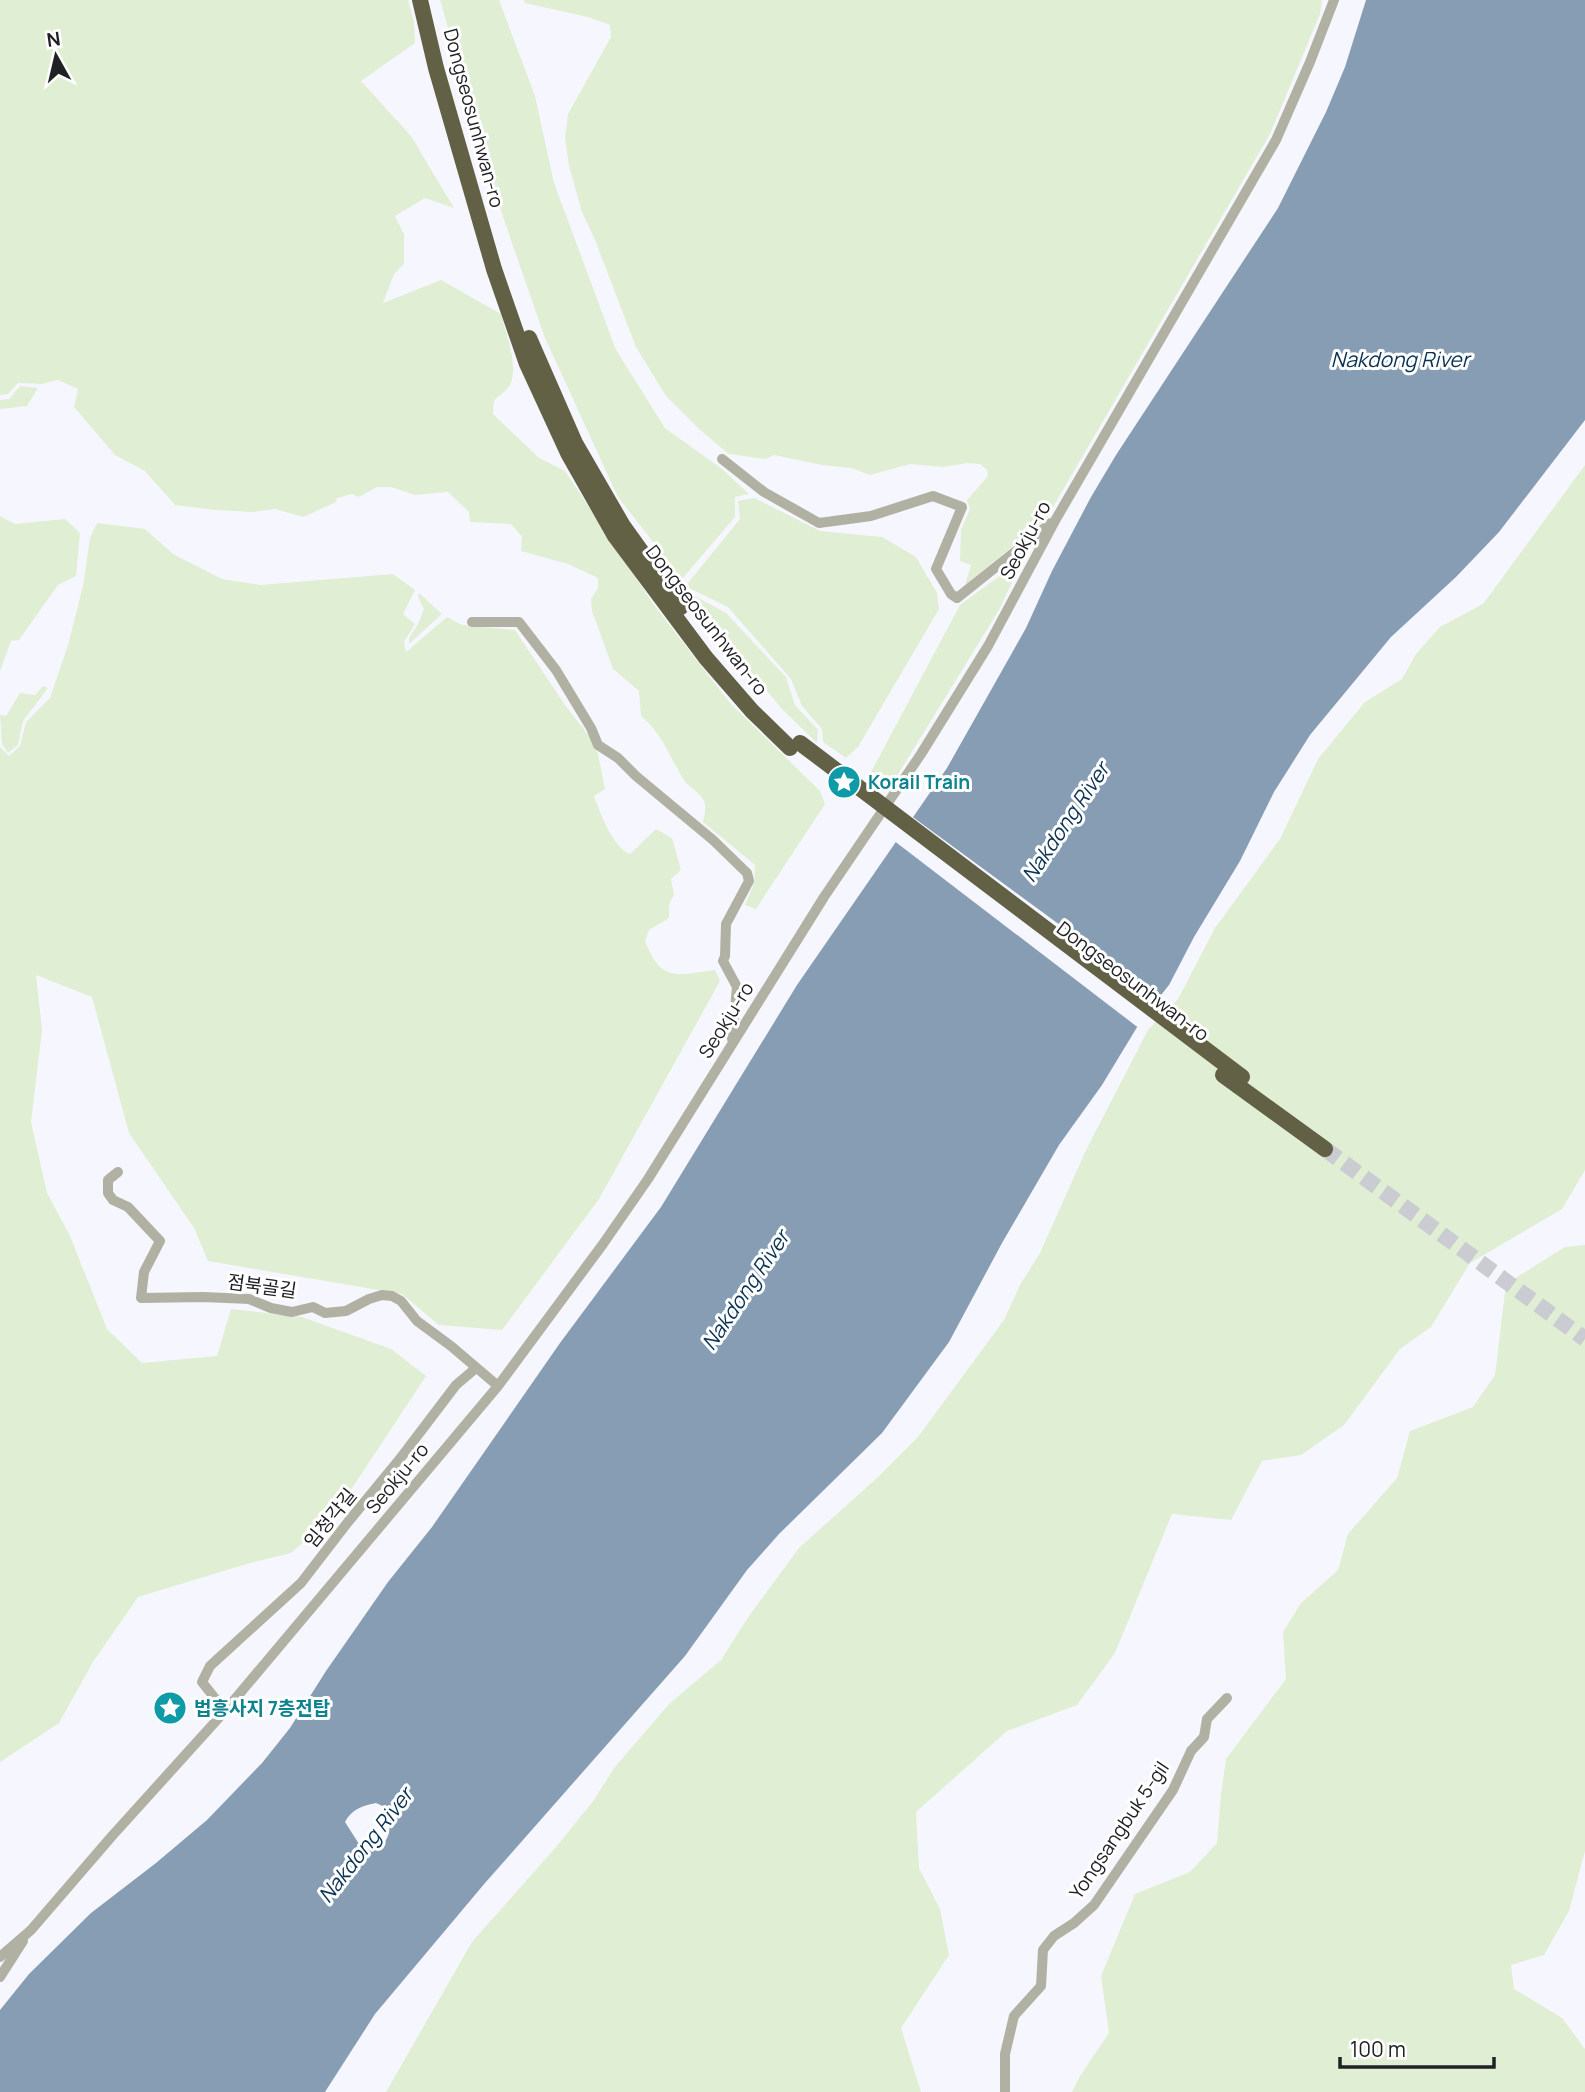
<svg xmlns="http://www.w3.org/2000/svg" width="1585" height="2092" viewBox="0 0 1585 2092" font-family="Manrope,'Noto Sans KR',sans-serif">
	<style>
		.green { fill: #e0eed3 }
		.water { fill: #869db4; fill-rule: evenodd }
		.pier { fill: #f6f7fe }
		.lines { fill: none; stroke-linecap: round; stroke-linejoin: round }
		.highway-tunnel { stroke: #cbccd2; stroke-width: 16; stroke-dasharray: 16 8; stroke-linecap: butt }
		.minor { stroke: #b1b1a3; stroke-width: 10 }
		.highway { stroke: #626145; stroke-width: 16 }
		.highway-bridge { stroke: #626145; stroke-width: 16 }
		.labels { text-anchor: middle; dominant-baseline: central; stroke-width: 6; stroke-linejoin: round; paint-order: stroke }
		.street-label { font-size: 19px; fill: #202124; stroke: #fff }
		.culture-label { font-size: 19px; font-weight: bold; fill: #0d838f; stroke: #fff; text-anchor: start }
		.water-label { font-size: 21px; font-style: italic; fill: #0b3252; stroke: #fff }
	</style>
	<rect width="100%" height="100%" fill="#f6f7fe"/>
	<!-- green -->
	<path class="green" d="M0,0h408l6,22 1,21 -54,38 50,55 43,72 -29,-10 -30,18 9,18v30l-10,10 -11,29 58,-23 60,34c5,21 18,51 9,71 -3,6 -12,11 -16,16l-1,13 46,44 26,13 89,134 76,98 90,88 5,13 -69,105 -11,-4 9,-21 1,-19 -52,-43c1,-5 3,-12 2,-17 -2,-12 -15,-16 -21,-25 -14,-22 -22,-47 -43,-64l-2,-25 -26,-22 -21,-58 -1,-12 7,-11v-10l-30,-14 -47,-13 1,-14 -11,-13 -41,-2 -1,-10 -21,-20 -33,3 -24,-8h-14l-18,10 -7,-3 -15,4 -1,4 -33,15 -28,-8 -22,3 -38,-2 -40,-5 -30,-34 -30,-16 -41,-48 4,-18 -20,-9 -16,4 -24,-1 -10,11 -8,1z
		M440,0h59l36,96 19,87 62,167 49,78 57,41 27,25 -14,3v20l-53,62 -64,-82 -73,-159 -42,-121z
		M524,0h798l-2,14 -50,120 -224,385 -81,66 6,-20 -11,-4 1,-31 9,-21 -3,-9 21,-24 -1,-6 -7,-6 -13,-1 -23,4 -34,-3 -40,11 -19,-7 -29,-3 -48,-10 -8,4 -37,-5 -29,-24 -34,-34 -30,-49 -41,-107 -13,-28 -13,-46 -4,-28 3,-24 43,-77 -1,-12 -22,-8 -63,-14z
		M20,386l18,2 -11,18 -27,3v-9l9,-1z
		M1585,465v705l-23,39 -92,54 -39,64 -31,22 -56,76 -43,30 -39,6 -31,59 -59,-6 -57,139 -38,52 -70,26 -91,81 3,56 21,41 9,46 -48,73 20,64h-535l86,-150 84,-95 38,-47 20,-32 56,-65 51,-43 28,-44 50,-68 79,-71 40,-40 86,-117 16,-35 20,-32 46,-103 62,-120 30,-31 37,-71 65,-89 38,-80 47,-57 37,-23 14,-25 24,-27 43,-23z
		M754,498l66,33 62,6 34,20 21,36 2,16 -81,138 -12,11 -23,-16 -1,-13 -20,-23 -11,-27 -63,-72 -39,-19 -1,-5 52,-64 -2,-18z
		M0,516l15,8 50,-5 15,14 -4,43 -18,9 -39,55 -8,1 -11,30z
		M97,523l48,6 28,25 49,25 38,6 133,-11 22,16 -12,24 12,10 -11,18 2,10 41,-35 15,8 53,5 50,75 24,31 9,18 7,35 -11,7c7,18 18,51 36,58l26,-25 16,9 9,32 -10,9 3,16 -5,9v14l-20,12 -4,11c16,42 32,34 70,29l5,11 -121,218 -97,131 -63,-5 -37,-31 -194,-33 -14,-33 -65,-95 -37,-136 -56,-22 6,55 -11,92 16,71 23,43 37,93 35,34 75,-7 14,-47 71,8 89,32 35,27 -93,141 -42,36 -41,10 -112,34 -45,65 -34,61 -59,39v-1015l9,9 11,-10 6,-24 24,-24 18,-53 15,-59 7,-48z
		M1012,567h7l-20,43 -110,179 -19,-15 90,-169z
		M419,593l23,21 -33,30v-6l9,-14 6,-15 -6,-12z
		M691,594l35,19 60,64 9,28 23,25 -1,13 -35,-34 -80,-97z
		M43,686l5,2 -25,33 -5,24 -10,8 -6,-9 -2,-29 6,1 14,-23 15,2z
		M1585,1245v606l-16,60 -25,44 -33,10 3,24 48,29 23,31v43h-513l8,-16 29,-43 -8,-57 34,-82 55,-22 27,-29 4,-49 5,-35 60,-80 -3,-47 18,-29 37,-33 10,-36 49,-56 13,-47 63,-24 22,-32 11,-91 59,-37z"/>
	<!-- water -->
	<path class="water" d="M1366,0h219v420l-86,112 -43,45 -65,60 -81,98 -36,57 -34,69 -46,76 -25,48 -27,34 -40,66 -43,60 -57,98 -53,99 -67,91 -103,101 -32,36 -62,86 -200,227 -110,131 -50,78h-325v-82l29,-36 62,-61 65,-50 51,-43 55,-57 28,-35 36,-57 62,-89 44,-55 128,-184 101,-136 136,-222 150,-217 79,-140 26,-57 39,-74 25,-42 162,-247 48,-96 19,-45zM376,1803l9,4c8,17 7,39 -15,43l-11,-6 -14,-22c6,-12 18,-17 31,-19z"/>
	<!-- pier -->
	<path class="pier" d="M910,815l252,185 -22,29 -247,-189z"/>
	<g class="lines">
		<!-- highway-tunnel -->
		<path class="highway-tunnel" d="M1325,1149l260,190"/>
		<!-- minor -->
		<path class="minor" d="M722,459l42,33 55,31 52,-7 62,-20 29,11 -26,62 15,25 6,4 94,-75
			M472,622h47l37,48 35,58 7,17 20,13 18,18 77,64 34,33 2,8 -23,43 -1,32 -2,5 14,26 -5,52
			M118,1172l-10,8v13l5,7 15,7 32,34 -16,31 -3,26 62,-1 46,2 22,9 21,4 21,-5 12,6 21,-2 23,-12 13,-4 10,1 9,5 16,20 34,25 47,40
			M225,1711l-23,-29 8,-16 91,-83 47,-61 51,-62 57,-75 20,-17
			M0,1957l31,-27 81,-94 113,-125 273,-325 105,-142 45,-65 176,-282 97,-143 67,-108 68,-127 220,-379 34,-78 24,-62
			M0,1977l23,-36
			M1005,2092v-38l9,-38 27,-30 2,-36 11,-14 20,-13 20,-18 79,-115 18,-39 13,-14 3,-18 20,-21"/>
		<!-- highway -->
		<path class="highway" d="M420,0l16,68 58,201 33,95 41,89 47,83 91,122 46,53 38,37
			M529,338l46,105 48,83 58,81
			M1223,1075l102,74"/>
		<!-- highway-bridge -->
		<path class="highway-bridge" d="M800,743l442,334"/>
	</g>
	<!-- icons -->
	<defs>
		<symbol id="sight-disc" viewBox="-11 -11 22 22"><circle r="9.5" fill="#0f9aa8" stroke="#fff"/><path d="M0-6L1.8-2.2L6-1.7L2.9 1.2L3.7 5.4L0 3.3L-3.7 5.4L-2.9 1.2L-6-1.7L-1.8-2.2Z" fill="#fff"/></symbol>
	</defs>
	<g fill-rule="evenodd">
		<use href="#sight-disc" x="825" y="763" width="38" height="38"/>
		<use href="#sight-disc" x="151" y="1689" width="38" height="38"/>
	</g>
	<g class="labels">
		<!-- street labels -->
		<g class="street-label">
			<text transform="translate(474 118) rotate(75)">Dongseosunhwan-ro</text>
			<text transform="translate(1025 540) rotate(-62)">Seokju-ro</text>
			<text transform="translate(707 620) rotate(52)">Dongseosunhwan-ro</text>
			<text transform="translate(1133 981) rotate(37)">Dongseosunhwan-ro</text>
			<text transform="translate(726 1020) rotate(-58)">Seokju-ro</text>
			<text transform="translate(262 1286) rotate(8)">점북골길</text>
			<text transform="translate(397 1478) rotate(-50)">Seokju-ro</text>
			<text transform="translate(330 1518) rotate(-51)">임청각길</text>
			<text transform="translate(1119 1830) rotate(-56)">Yongsangbuk 5-gil</text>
		</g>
		<!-- culture labels -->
		<g class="culture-label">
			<text x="868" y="782">Korail Train</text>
			<text x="194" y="1708">법흥사지 7층전탑</text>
		</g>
		<!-- water labels -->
		<g class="water-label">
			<text x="1400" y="359">Nakdong River</text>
			<text transform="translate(1065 822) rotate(-56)">Nakdong River</text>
			<text transform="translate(745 1290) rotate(-56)">Nakdong River</text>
			<text transform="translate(365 1845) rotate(-52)">Nakdong River</text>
		</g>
	</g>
	<!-- north arrow -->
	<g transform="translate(56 56) rotate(352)" stroke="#ffffff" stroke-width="5" paint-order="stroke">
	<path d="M0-5L12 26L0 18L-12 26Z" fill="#202124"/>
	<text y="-10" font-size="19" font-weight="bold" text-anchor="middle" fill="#202124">N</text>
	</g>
	<!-- scale -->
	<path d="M1340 2057v10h154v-10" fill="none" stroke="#202124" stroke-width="3.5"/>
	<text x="1350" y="2057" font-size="21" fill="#202124" stroke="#ffffff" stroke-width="5" paint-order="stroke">100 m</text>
</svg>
